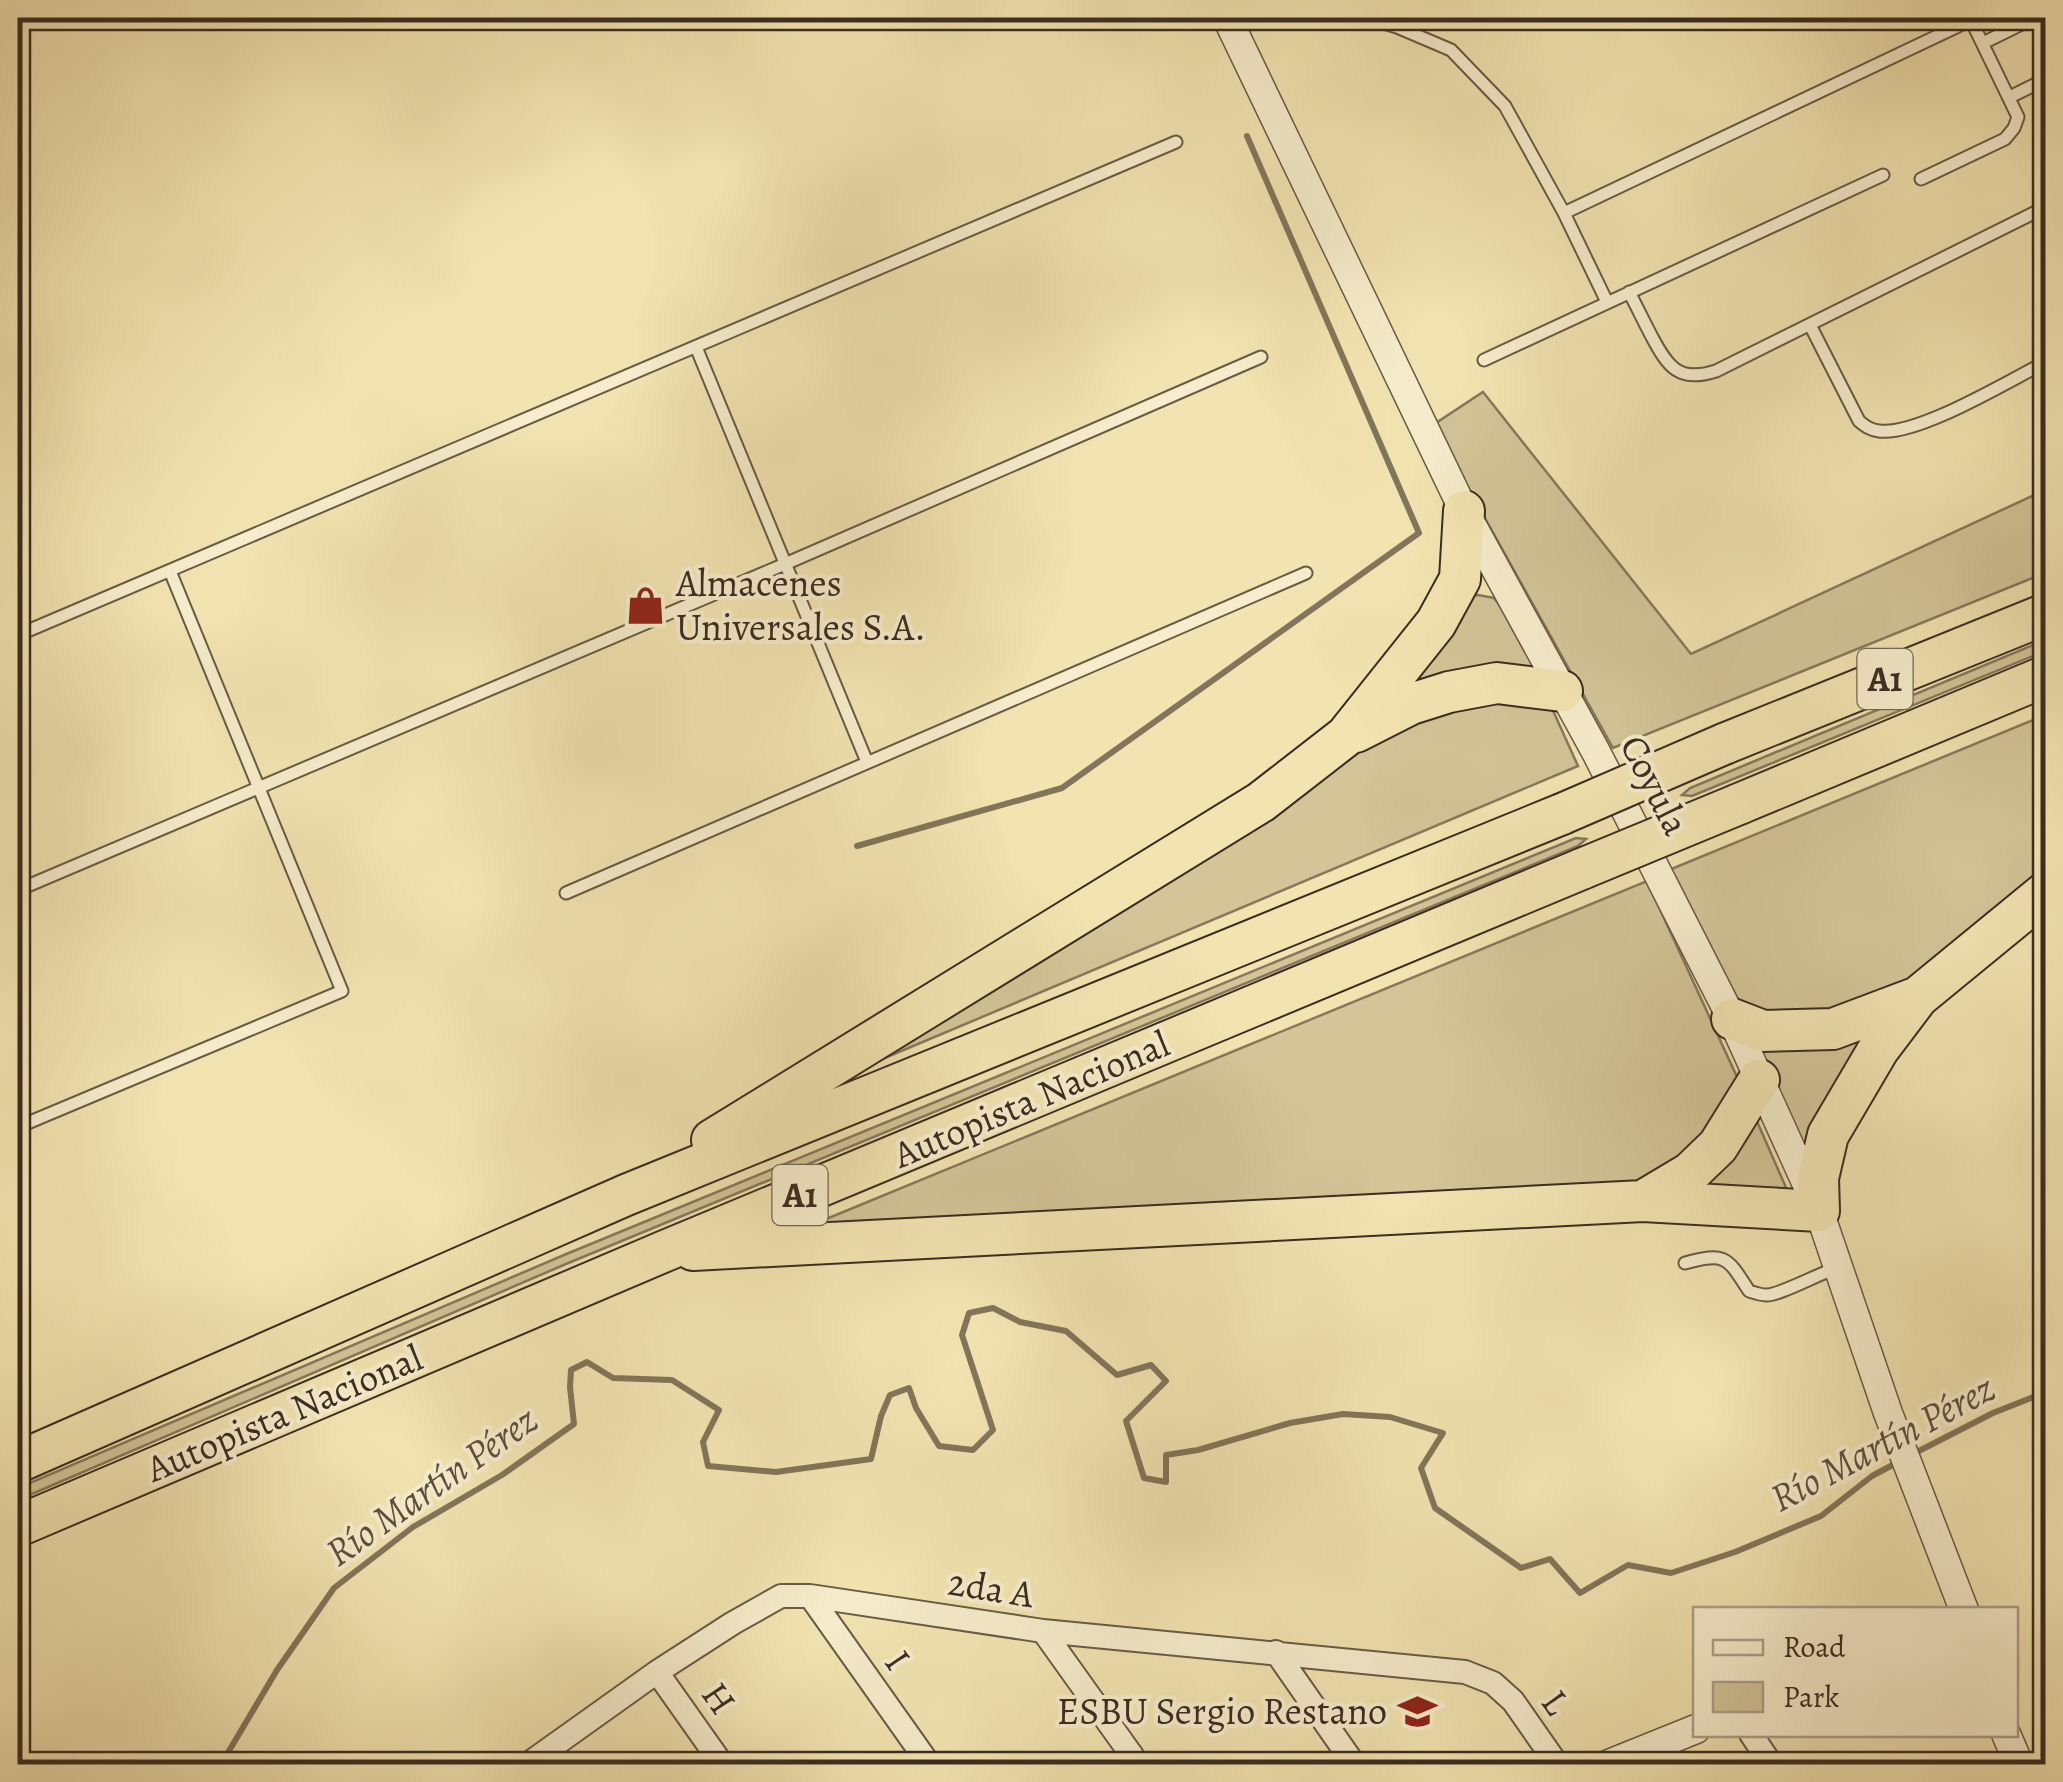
<svg xmlns="http://www.w3.org/2000/svg" width="2063" height="1782" viewBox="0 0 2063 1782" font-family="Alegreya,serif">
	<style>
		.green { fill: #d3c598; stroke: #86785c; stroke-width: 2.5 }
		.lines { fill: none; stroke-linecap: round; stroke-linejoin: round }
		.stream { stroke: #83755a; stroke-width: 6 }
		.service-casing { stroke: #685a44; stroke-width: 15 }
		.minor-casing { stroke: #685a44; stroke-width: 26 }
		.tertiary-casing { stroke: #685a44; stroke-width: 31 }
		.motorway-casing { stroke: #3a2c20; stroke-width: 44 }
		.service { stroke: #f7edcc; stroke-width: 11 }
		.minor { stroke: #f7edcc; stroke-width: 22 }
		.tertiary { stroke: #f7edcc; stroke-width: 28 }
		.motorway { stroke: #f2e4b1; stroke-width: 40 }
		.motorway-bridge-casing { stroke: #3a2c20; stroke-width: 44; stroke-linecap: butt }
		.motorway-bridge { stroke: #f2e4b1; stroke-width: 40 }
		.labels { text-anchor: middle; dominant-baseline: central; stroke-width: 8; stroke-linejoin: round; paint-order: stroke }
		.shield { fill: #f7edcc; stroke: #736654; stroke-width: 2.5 }
		.shield-label { font-size: 35px; font-weight: bold; fill: #3a2c20 }
		.poi-label { font-size: 38px; fill: #3a2c20; stroke: #f7edcc; text-anchor: start }
		.street-label { font-size: 38px; fill: #3a2c20; stroke: #f7edcc }
		.water-label { font-size: 40px; font-style: italic; fill: #5e503d; stroke: #f7edcc }
	</style>
	<rect width="100%" height="100%" fill="#f2e4b1"/>
	<filter id="stains"><feTurbulence type="fractalNoise" baseFrequency=".002" numOctaves="4"/><feColorMatrix values="0 0 0 0 .2 0 0 0 0 .09 0 0 0 0 .02 0 0 0 .5 -.17"/></filter>
	<radialGradient id="worn" r=".72"><stop offset=".6" stop-color="#630" stop-opacity="0"/><stop offset="1" stop-color="#630" stop-opacity=".3"/></radialGradient>
	<!-- green -->
	<path class="green" d="M1483,392l208,262 354,-164v83l-432,175 -180,-323z
		M1478,595l16,3 8,10 40,66 -160,29 81,-106z
		M2045,640v11l-353,145 -10,-1 8,-7z
		M1471,700l79,4 28,62 -755,318 530,-338z
		M2045,715v165l-143,114 -77,24 -92,-10 -64,-138z
		M1576,838l10,1 -8,7 -1012,418 -548,236v-12l546,-233z
		M1647,881l90,196 -6,31 -8,17 -88,65 -821,34z
		M1889,1021l-78,153 -63,-139z
		M1752,1110l39,89 -108,-11z"/>
	<g class="lines">
		<!-- stream -->
		<path class="stream" d="M857,846l205,-58 357,-255 -172,-397
			M1911,1455l82,-42 53,-21
			M218,1764l5,-3 54,-91 57,-82 79,-61 89,-52 72,-51 -4,-37 1,-17 16,-8 26,16 59,2 47,30 -16,32 5,24 68,6 95,-13 10,-43 9,-21 19,-7 7,20 23,38 34,4 20,-20 -31,-95 7,-22 24,-5 27,14 46,9 51,44 34,-10 15,16 -40,40 18,57 22,4v-27l32,-5 92,-27 53,-9 47,3 53,16 -22,35 14,40 86,60 29,-9 30,34 48,-28 43,8 64,-21 86,-36 51,-40 28,-15"/>
		<defs>
			<path id="service" d="M1366,18l31,9 54,23 54,56 59,107 43,89
				M1983,43l51,-25
				M2010,97l36,-18
				M1921,179l84,-40 9,-11 4,-11 -48,-99
				M1564,213l407,-193
				M1629,292c8,15 15,30 23,45 16,30 27,46 64,34l330,-164
				M1810,325l49,96c6,5 11,9 20,10 39,5 129,-50 167,-69
				M696,347l171,415
				M1484,360l399,-185
				M18,635l1158,-493
				M18,890l767,-326 476,-207
				M566,893l740,-320
				M18,1127l324,-136 -172,-420
				M1685,1263c41,-11 42,-6 64,28 3,1 14,4 17,4 12,1 54,-22 71,-27"/>
			<path id="minor" d="M810,1596l119,168
				M1043,1631l95,133
				M1276,1652l78,112
				M657,1672l65,92
				M1751,1734l20,30
				M528,1764l129,-92 76,-49 48,-27h29l233,35 422,41 28,11 20,18 44,63"/>
			<path id="tertiary" d="M1227,18l237,493 132,241 136,267 87,192 69,202 76,197
				M2006,1734l13,30
				M1609,1764l87,-35"/>
			<path id="motorway" d="M1356,732l55,-28 38,-12 48,-9 65,8
				M1724,744l322,-130
				M1739,804l307,-128
				M1732,1019l31,12 70,-2 85,-32
				M712,1140l549,-338 85,-66 90,-113 24,-44 4,-68
				M1643,1201l47,-28 28,-27 41,-66
				M693,1250l950,-49 176,10 -1,-33 10,-43 50,-85 40,-53 128,-105
				M18,1462l608,-267 936,-381
				M18,1526l647,-275 919,-383"/>
		</defs>
		<!-- service casing -->
		<use href="#service" class="service-casing"/>
		<!-- minor casing -->
		<use href="#minor" class="minor-casing"/>
		<!-- tertiary casing -->
		<use href="#tertiary" class="tertiary-casing"/>
		<!-- motorway casing -->
		<use href="#motorway" class="motorway-casing"/>
		<!-- service -->
		<use href="#service" class="service"/>
		<!-- minor -->
		<use href="#minor" class="minor"/>
		<!-- tertiary -->
		<use href="#tertiary" class="tertiary"/>
		<!-- motorway -->
		<use href="#motorway" class="motorway"/>
		<defs>
			<path id="motorway-bridge" d="M1562,814l162,-70
				M1584,868l155,-64"/>
		</defs>
		<!-- motorway-bridge casing -->
		<use href="#motorway-bridge" class="motorway-bridge-casing"/>
		<!-- motorway-bridge -->
		<use href="#motorway-bridge" class="motorway-bridge"/>
	</g>
	<!-- icons -->
	<defs>
		<symbol id="shop-bare" viewBox="-9 -9 18 18"><path d="M-5-2.5h2.3a2.7 3.5 0 0 1 5.4 0H5L5.5 6h-11ZM-1.5-2.5h3a1.5 2.3 0 0 0-3 0Z" fill="#8f2418" stroke="#f7edcc" stroke-width="2.5" paint-order="stroke"/></symbol>
		<symbol id="school-bare" viewBox="-9 -9 18 18"><path d="M0-5L7-2L0 1L-7-2ZM-4 1L0 2.5L4 1V4Q0 6-4 4Z" fill="#8f2418" stroke="#f7edcc" stroke-width="2.5" paint-order="stroke"/></symbol>
	</defs>
	<g fill-rule="evenodd">
		<use href="#shop-bare" x="618" y="578" width="55" height="55"/>
		<use href="#school-bare" x="1390" y="1684" width="55" height="55"/>
	</g>
	<g class="labels">
		<!-- shield labels -->
		<g class="shield">
			<rect x="1857.5" y="649" width="55" height="60" rx="8"/>
			<rect x="772.5" y="1165" width="55" height="60" rx="8"/>
		</g>
		<g class="shield-label">
			<text x="1885" y="679">A1</text>
			<text x="800" y="1195">A1</text>
		</g>
		<!-- poi labels -->
		<g class="poi-label">
			<text x="676" y="583">Almacenes<tspan x="676" dy="44">Universales S.A.</tspan></text>
			<text x="1387" y="1711" text-anchor="end">ESBU Sergio Restano</text>
		</g>
		<!-- street labels -->
		<g class="street-label">
			<text transform="translate(1655 785) rotate(63)">Coyula</text>
			<text transform="translate(1031 1099) rotate(-23)">Autopista Nacional</text>
			<text transform="translate(284 1413) rotate(-23)">Autopista Nacional</text>
			<text transform="translate(991 1588) rotate(9)">2da A</text>
			<text transform="translate(898 1660) rotate(55)">I</text>
			<text transform="translate(719 1698) rotate(55)">H</text>
			<text transform="translate(1556 1702) rotate(54)">L</text>
		</g>
		<!-- water labels -->
		<g class="water-label">
			<text transform="translate(1882 1443) rotate(-28)">Río Martín Pérez</text>
			<text transform="translate(431 1486) rotate(-35)">Río Martín Pérez</text>
		</g>
	</g>
	<!-- margin -->
	<rect width="2063" height="1782" fill="none" stroke="#f2e4b1" stroke-width="60"/>
	<rect x="20" y="20" width="2023" height="1742" fill="none" stroke="#3a2c20" stroke-width="5"/>
	<rect x="30" y="30" width="2003" height="1722" fill="none" stroke="#3a2c20" stroke-width="2.5"/>
	<!-- legend -->
	<rect x="1693" y="1607" width="325" height="130" fill="#f7edcc" stroke="#aba087" stroke-width="2.5"/>
	<rect x="1713" y="1640" width="50" height="15" fill="#f7edcc" stroke="#aba087" stroke-width="2.5"/>
	<text x="1783" y="1657" font-size="30" fill="#3a2c20">Road</text>
	<rect x="1713" y="1682" width="50" height="30" fill="#d3c598" stroke="#aba087" stroke-width="2.5"/>
	<text x="1783" y="1707" font-size="30" fill="#3a2c20">Park</text>
	<rect width="100%" height="100%" filter="url(#stains)"/>
	<rect width="100%" height="100%" fill="url(#worn)"/>
</svg>
